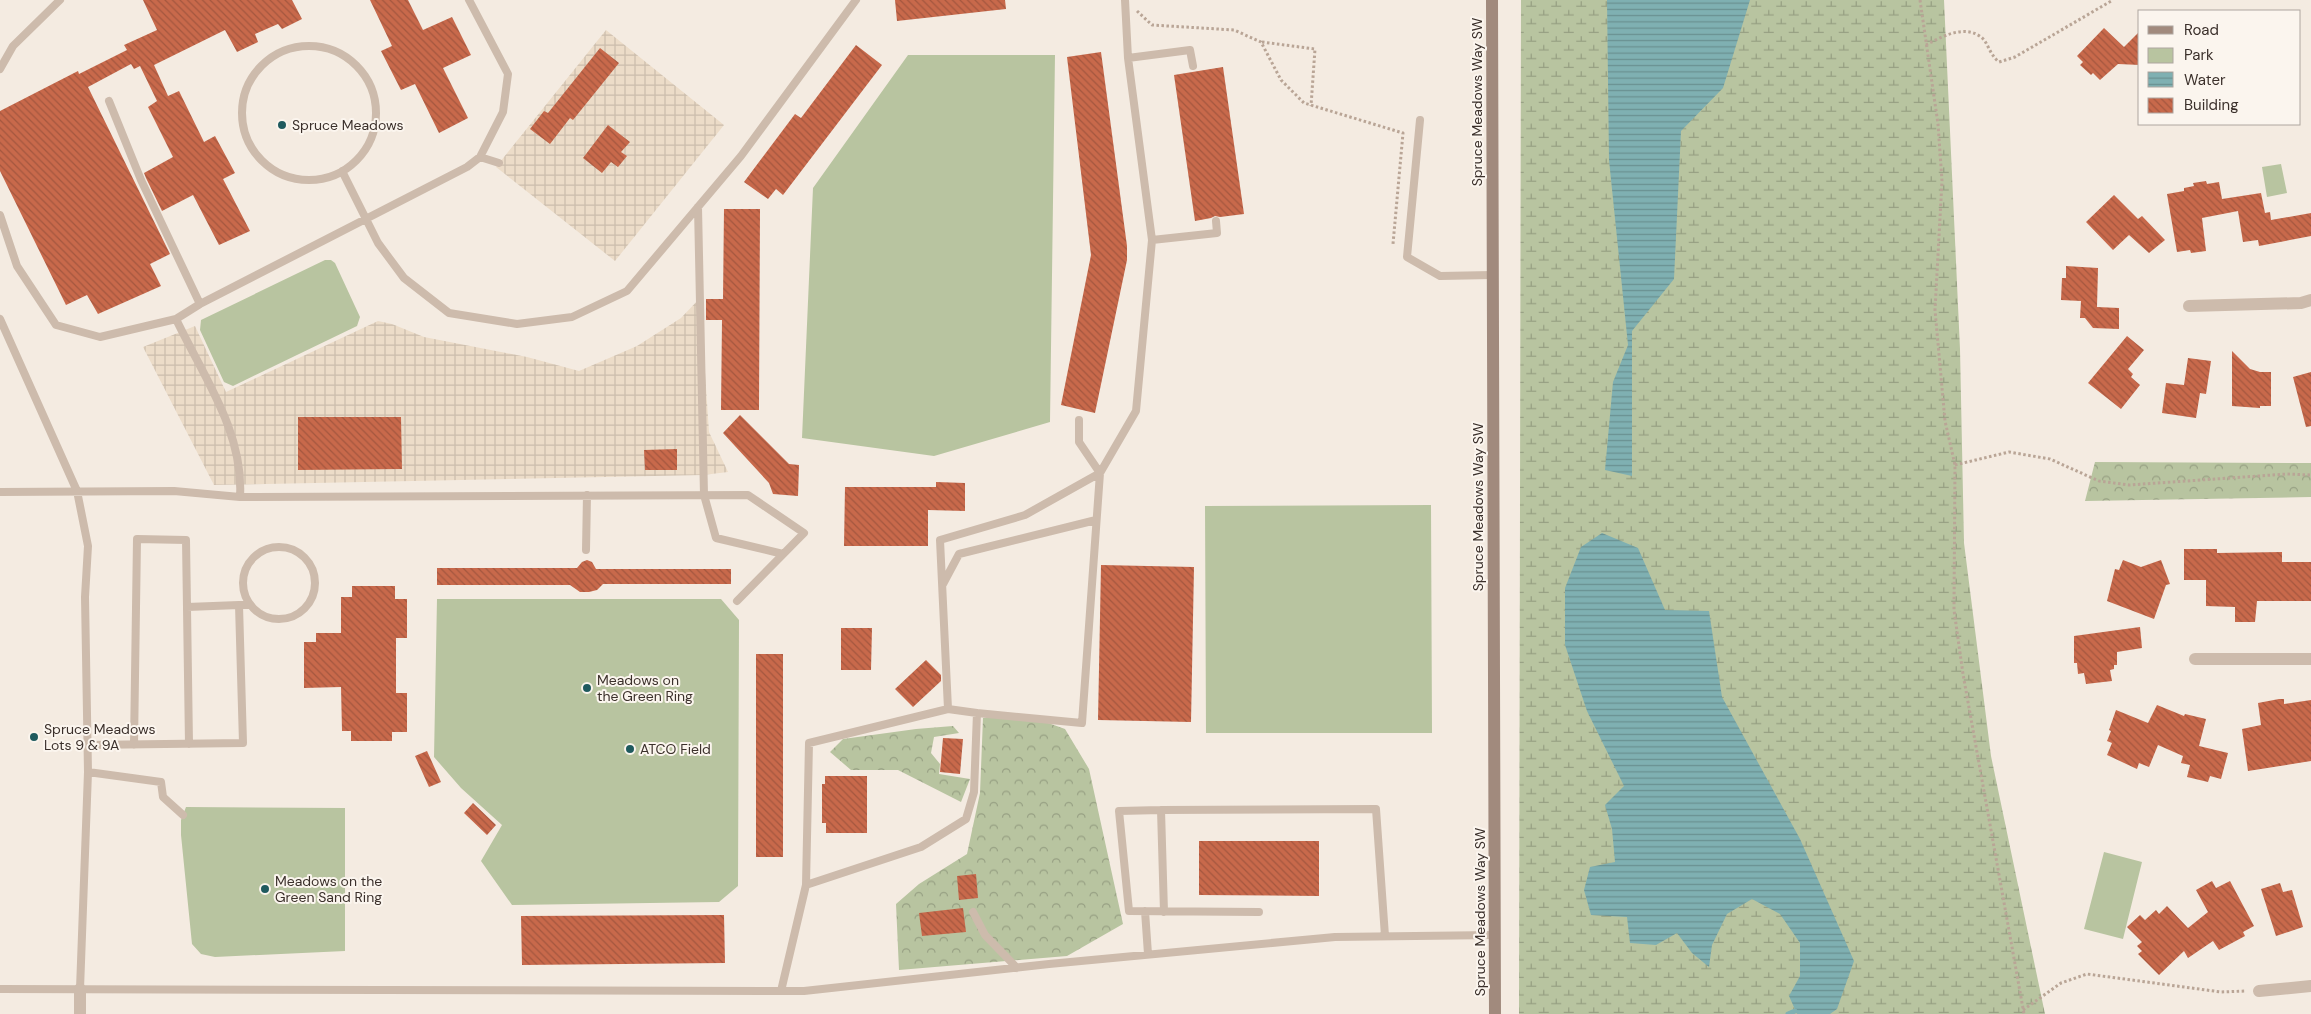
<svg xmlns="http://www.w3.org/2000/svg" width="2311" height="1014" viewBox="0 0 2311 1014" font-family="'DM Sans',sans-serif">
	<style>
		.green { fill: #b8c4a0 }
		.forest { fill: url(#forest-crowns) }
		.wetland { fill: url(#wetland-marsh) }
		.plaza { fill: url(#plaza-grid) }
		.water { fill: url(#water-rules) }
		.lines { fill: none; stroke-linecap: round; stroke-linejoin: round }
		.stream { stroke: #7fb0b2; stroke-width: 5 }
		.building { fill: url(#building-back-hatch) }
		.path { stroke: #b9a596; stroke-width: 3; stroke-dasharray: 2.5 2.5; stroke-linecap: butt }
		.service { stroke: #cdbbac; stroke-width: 8 }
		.minor { stroke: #cdbbac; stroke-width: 12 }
		.secondary { stroke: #a18a7d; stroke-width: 12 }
		.poi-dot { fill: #1f5a5e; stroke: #fbf5ee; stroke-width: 2 }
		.labels { text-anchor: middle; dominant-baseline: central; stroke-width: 4; stroke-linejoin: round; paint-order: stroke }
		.street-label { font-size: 14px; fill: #3b302b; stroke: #fbf5ee }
		.poi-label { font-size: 14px; fill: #3b302b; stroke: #fbf5ee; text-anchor: start }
	</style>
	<defs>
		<pattern id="forest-crowns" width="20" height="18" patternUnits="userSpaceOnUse" patternTransform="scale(1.25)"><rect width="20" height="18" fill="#b8c4a0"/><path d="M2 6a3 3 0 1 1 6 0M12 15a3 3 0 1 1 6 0" fill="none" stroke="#97a083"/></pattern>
		<pattern id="wetland-marsh" width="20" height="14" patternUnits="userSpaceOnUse" patternTransform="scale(1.25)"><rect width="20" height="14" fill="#b8c4a0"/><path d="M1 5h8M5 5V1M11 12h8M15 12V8" fill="none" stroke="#97a083"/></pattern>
		<pattern id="plaza-grid" width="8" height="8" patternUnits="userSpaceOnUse" patternTransform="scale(1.25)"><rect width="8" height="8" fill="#ecdcc8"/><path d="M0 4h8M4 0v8" fill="none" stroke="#cbbdac"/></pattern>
		<pattern id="water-rules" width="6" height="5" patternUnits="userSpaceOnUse" patternTransform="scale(1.25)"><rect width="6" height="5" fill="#7fb0b2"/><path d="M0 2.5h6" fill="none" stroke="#699091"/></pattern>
		<pattern id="building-back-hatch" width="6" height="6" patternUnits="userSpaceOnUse" patternTransform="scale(1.25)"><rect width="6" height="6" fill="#c8694b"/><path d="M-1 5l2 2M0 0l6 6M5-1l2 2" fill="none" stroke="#a4573f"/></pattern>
	</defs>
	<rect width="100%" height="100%" fill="#f4ebe1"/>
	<!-- green -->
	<path class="green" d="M908,55h147l-5,367 -116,34 -132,-18 11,-250z
		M2281,164l6,29 -20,4 -5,-30z
		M325,260h6l4,3 25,54 -3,9 -124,60 -9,-4 -24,-52 1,-10z
		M1431,505l1,228h-226l-1,-227z
		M437,599h284l18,21 -1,266 -19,16 -207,3 -31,-44 21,-36 -41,-37 -27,-31z
		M186,807l159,1v143l-130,6 -14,-3 -9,-10 -11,-109v-15z
		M2104,852l38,10 -19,77 -39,-10z"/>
	<!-- forest -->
	<path class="forest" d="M2095,462l216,1v34l-226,4z
		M1023,714l42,15 24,40 34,155 -56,32 -168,14 -3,-66 23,-20 48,-30 13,-61 3,-75z
		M953,726l6,7 -25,4 -3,16 9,11 -1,10 31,5 -9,23 -63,-32h-47l-21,-18 13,-13 73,-10z"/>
	<!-- wetland -->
	<path class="wetland" d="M1521,0h423l16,349 4,194 27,213 54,258h-526z"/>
	<!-- plaza -->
	<path class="plaza" d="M606,30l118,95 -109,136 -119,-94z
		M700,298l9,134 19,40 -25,3 -489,10 -71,-138 52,-21 31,66 152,-71 14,3 32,13 103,20 52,14 58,-25 44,-28z"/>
	<!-- water -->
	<path class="water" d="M1607,0h143l-27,88 -42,43 -7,148 -42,52v145l-27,-6 8,-88 15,-37 -19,-185z
		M1602,533l36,15 27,62 44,1 13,86 78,142 54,122 -17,48 -7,5h-33l-8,-18 11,-20v-33l-20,-29 -28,-15 -25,15 -15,31 -3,22 -17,-14 -15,-20 -21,12 -26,-2 -3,-26 -36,-2 -7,-25 6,-23 25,-5 -3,-33 -7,-24 19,-19 -37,-75 -22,-66v-57l16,-41z"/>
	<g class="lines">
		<!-- stream -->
		<path class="stream" d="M1788,1014l7,-3"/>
	</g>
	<!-- building -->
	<path class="building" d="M143,0h149l10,19 -20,10 -4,-5 -23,10 3,8 -21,10 -12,-22 -71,35 14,31 11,-5 25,51 11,-6 20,37 -12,6 27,52 -31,14 -26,-50 -31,16 -16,-33 -2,-5 29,-16 -25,-50 9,-6 -17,-35 -6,3 -3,-5 -43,23 82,167 -20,10 11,22 -63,28 -11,-19 -21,10 -66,-134v-60l78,-40 1,3 48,-24 -3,-5 33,-15z
		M370,0h38l15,30 29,-13 19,38 -28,13 25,50 -29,15 -24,-49 -14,6 -20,-39 11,-5z
		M895,0h110l1,9 -109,12z
		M2104,28l20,19 16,-16v34l-22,-1 -18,16 -7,-7 -2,2 -11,-10 3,-3 -6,-6z
		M856,45l26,20 -99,130 -7,-6 -8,10 -24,-17 51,-68 6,4z
		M600,48l19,15 -46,57 -3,-2 -20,26 -20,-15 14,-18 4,2z
		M1101,52l26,194v14l-32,153 -34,-8 30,-150 -24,-198z
		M1223,67l21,147 -24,3 -5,-1 -4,2 -16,3 -21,-146z
		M608,125l22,17 -9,10 6,4 -9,11 -7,-5 -9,11 -19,-15z
		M2206,181l1,3 12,-2 3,17 39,-6 4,20 5,-1 1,8 40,-7v23l-52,10 -1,-6 -15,2 -5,-31 -36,7 4,33 -15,2 -1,-3 -13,2 -10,-58 17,-3v-3l10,-2 -1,-3z
		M2114,195l24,24 4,-3 23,24 -16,13 -20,-18 -16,15 -27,-28z
		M724,209h36l-1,201h-38l1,-90h-16v-21h17z
		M2066,266l32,2 -1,39 22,1v21l-26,-1 -8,-10h-5l1,-17 -20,-1 1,-22h4z
		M2127,336l17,14 -16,19 5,5 -2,3 9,8 -19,24 -33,-26z
		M2232,351l18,18 10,3h11v34h-11v2l-28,-2z
		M2188,358l23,3 -5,33 -6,-1 -4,25 -34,-5 4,-30 18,2z
		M2311,372v54l-5,1 -13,-50z
		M740,415l49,49 10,1 -1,31 -25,-2 -4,-11 -46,-50z
		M298,417h103l1,52 -104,1z
		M677,449v21h-32l-1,-20z
		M936,482l29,1v28l-37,-1v36h-84l1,-59h91z
		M2184,549h33v4l65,-1v10h29v39h-54l-2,21h-20v-15l-29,-1v-26h-22z
		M587,560l5,2 4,7h135v15h-128l-6,6 -8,2h-9l-10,-7h-133v-17h140l5,-6z
		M2123,560l18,7 20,-7 9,24 -4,1 -12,34 -47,-18 8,-32 4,1z
		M1101,565l93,2 -3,155 -93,-2z
		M352,586h43v13h12v39h-11v55h11v39h-15v9h-41v-10h-9l-1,-44 -37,1v-46h12v-9h25v-36h11z
		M2140,627l2,21 -25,4v13h-3v4l-4,1 2,11 -26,3 -2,-11 -6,1 -1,-11h-3v-27z
		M841,628h31l-1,42h-30z
		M756,654h27v203h-27z
		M926,660l15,15v6l-28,26 -18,-18z
		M2279,699h5v5l27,-4v61l-63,10 -6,-42 19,-4 -3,-22z
		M2157,705l27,11 1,-2 21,5 -7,27 29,7 -7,26 -11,-3 -2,6 -21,-5 3,-12 -9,-2 2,-7 -25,-11 -9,22 -10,-4 -2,6 -30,-14 5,-12 -5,-2 4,-10 -2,-1 7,-20 32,13z
		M943,738l20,1 -3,35 -20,-2z
		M427,751l14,31 -12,5 -14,-31z
		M825,776h42v57h-41v-10h-4v-39h3z
		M473,803l23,22 -9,10 -23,-22z
		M1199,841h120v55l-120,-1z
		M976,874l2,24 -19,2 -2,-24z
		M2212,881l4,7 14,-7 24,45 -11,6 2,4 -26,14 -6,-9 -25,17 -4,-7 -25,24 -21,-21 4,-3 -5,-5 5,-4 -15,-15 13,-12 5,5 11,-10 3,4 8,-8 21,22 20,-16 -12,-22z
		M2280,883l3,9 9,-2 11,37 -27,9 -15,-47z
		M963,908l3,24 -44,4 -3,-23z
		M724,915l1,48 -203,2 -1,-49z"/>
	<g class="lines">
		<!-- path -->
		<path class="path" d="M1920,0l18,124 4,57 -7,129 10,111 10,44 -1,145 9,64 61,340
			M1137,11l15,14 82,5 27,12 20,38 23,23 99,30 -10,111
			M1262,42l53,7 -4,57
			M1926,45c15,-8 38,-21 55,-8 7,5 8,17 18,25l16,-5 98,-57
			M1955,465l54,-13 41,7 49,22 30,4 158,-11 24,1
			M2023,1010l38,-27 26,-9 134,18 25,-1"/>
		<!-- service -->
		<path class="service" d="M242 113a67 67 0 1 1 134 0a67 67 0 1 1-134 0Z
			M1128,58l62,-8 3,16
			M0,69l13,-23 47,-46
			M109,101l32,79 59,124
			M1420,120l-13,137 33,19 52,-1
			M480,157l19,6
			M342,171l36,72 26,35 45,35 68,11 55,-7 55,-26 114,-135 115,-156
			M698,207l6,288 12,43 67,16
			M0,215l17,51 39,59 44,12 76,-18 24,-15 267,-137 13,-10 23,-45 5,-38 -39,-74
			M1152,240l65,-7 -1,-12
			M0,319l77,172 11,55 -3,51 3,175 -8,217
			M176,319c27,57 68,113 64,178
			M0,492l174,-1 66,6 508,-2 56,38 -67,68
			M243 583a36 36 0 1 1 72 0a36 36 0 1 1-72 0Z
			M586,550l1,-55
			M943,584l16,-30 137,-34
			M187,607l52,-2
			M948,709l-8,-169 85,-25 75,-42 36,-62 16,-171 -24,-182 -3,-58
			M977,713l105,10 18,-250 -21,-31v-22
			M87,745l156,-2 -4,-138h11
			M134,745l3,-206 49,1 3,204
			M88,772l73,10 2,15 20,18
			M1161,810l-42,1 10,100 130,1
			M1145,911l3,43
			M973,912l12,23 32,33
			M1164,912l-3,-102 215,-1 9,127
			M0,989l804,2 245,-27 286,-27 160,-2
			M781,991l25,-106 3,-142 139,-34 29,4 -3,79 -8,27 -45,28 -115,38"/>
		<!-- minor -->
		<path class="minor" d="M2189,306l112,-3 10,-3
			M2195,659h116
			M2259,991l52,-5
			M80,1014v-25"/>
		<!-- secondary -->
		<path class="secondary" d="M1492,0l3,1014"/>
	</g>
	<!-- markers -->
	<g class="poi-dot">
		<circle cx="282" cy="125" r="5"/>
		<circle cx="587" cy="688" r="5"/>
		<circle cx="34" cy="737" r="5"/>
		<circle cx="630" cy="749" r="5"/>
		<circle cx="265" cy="889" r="5"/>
	</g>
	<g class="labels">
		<!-- street labels -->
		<g class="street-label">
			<text transform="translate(1477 102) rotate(-90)">Spruce Meadows Way SW</text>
			<text transform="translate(1478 507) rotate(-90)">Spruce Meadows Way SW</text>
			<text transform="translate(1480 912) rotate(-90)">Spruce Meadows Way SW</text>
		</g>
		<!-- poi labels -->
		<g class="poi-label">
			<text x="292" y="125">Spruce Meadows</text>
			<text x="597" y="680">Meadows on<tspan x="597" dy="16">the Green Ring</tspan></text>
			<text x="44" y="729">Spruce Meadows<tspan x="44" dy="16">Lots 9 &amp; 9A</tspan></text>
			<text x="640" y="749">ATCO Field</text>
			<text x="275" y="881">Meadows on the<tspan x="275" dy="16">Green Sand Ring</tspan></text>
		</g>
	</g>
	<!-- legend -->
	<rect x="2138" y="10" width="162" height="115" fill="#fbf5ee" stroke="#aea6a0"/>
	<rect x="2148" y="26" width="25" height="8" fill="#a18a7d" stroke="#aea6a0"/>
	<text x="2184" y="35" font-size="15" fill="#3b302b">Road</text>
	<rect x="2148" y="48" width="25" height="15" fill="#b8c4a0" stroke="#aea6a0"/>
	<text x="2184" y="60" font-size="15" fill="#3b302b">Park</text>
	<rect x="2148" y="72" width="25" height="15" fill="url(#water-rules)" stroke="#aea6a0"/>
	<text x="2184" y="85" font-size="15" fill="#3b302b">Water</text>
	<rect x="2148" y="98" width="25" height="15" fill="url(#building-back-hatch)" stroke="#aea6a0"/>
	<text x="2184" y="110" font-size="15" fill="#3b302b">Building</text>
</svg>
